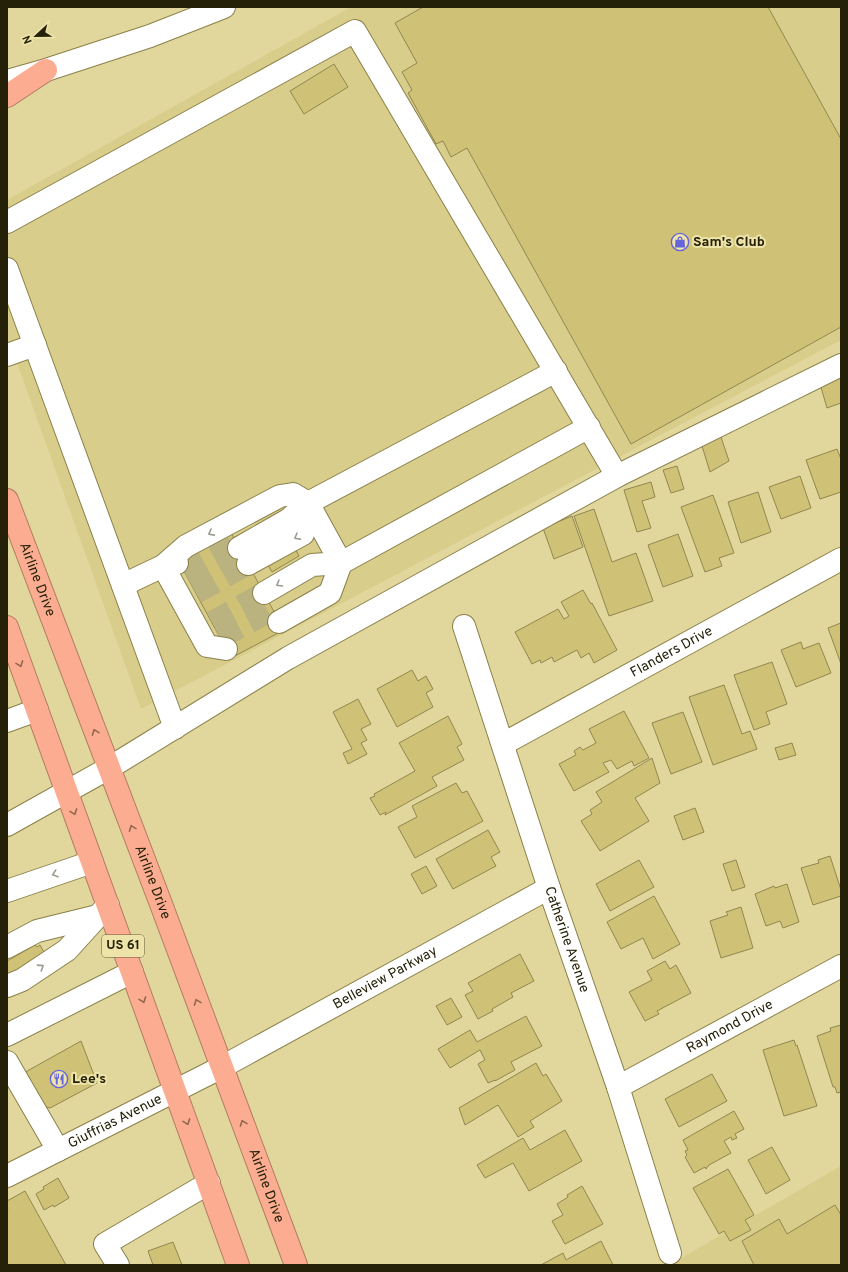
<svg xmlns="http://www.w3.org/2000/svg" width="848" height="1272" viewBox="0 0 848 1272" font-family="Overpass,sans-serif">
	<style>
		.built { fill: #d9cd8b }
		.building { fill: #cfc276; stroke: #91874f }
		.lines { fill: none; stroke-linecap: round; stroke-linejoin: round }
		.minor-tunnel { stroke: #bbb37f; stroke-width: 22; stroke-dasharray: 22 11; stroke-linecap: butt }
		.minor-casing { stroke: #8a8149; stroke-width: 24 }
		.highway-casing { stroke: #b17c61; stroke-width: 24 }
		.minor { stroke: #fff; stroke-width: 22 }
		.highway { stroke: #fcad91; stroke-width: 22 }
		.oneway { stroke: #9d9b90 }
		.oneway2 { stroke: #90674d }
		.labels { text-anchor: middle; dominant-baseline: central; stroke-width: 4; stroke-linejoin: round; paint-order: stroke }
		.shield { fill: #eee4a9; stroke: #615c39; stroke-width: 1 }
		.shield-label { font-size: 13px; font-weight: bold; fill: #252109 }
		.poi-label { font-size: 14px; font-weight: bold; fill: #252109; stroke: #eee4a9; text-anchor: start }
		.street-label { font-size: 14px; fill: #252109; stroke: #eee4a9 }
	</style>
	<rect width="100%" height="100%" fill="#e1d79c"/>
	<!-- built -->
	<path class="built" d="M351,7h490v333l-700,369 -134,-374v-135z
		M841,1166v99h-172z"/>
	<!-- building -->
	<path class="building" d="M423,7h345l73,132v188l-210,117 -164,-296 -16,9 -8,-16 -7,3 -28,-51 4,-3 -10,-18 15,-9 -22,-40z
		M334,64l14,23 -44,27 -14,-23z
		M841,377v26l-14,5 -7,-24z
		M721,437l8,24 -19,11 -8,-26z
		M837,449l4,10v33l-21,7 -14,-39z
		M677,466l7,23 -13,4 -8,-23z
		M800,476l11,32 -30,11 -12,-32z
		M651,482l4,15 -13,4 9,27 -14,4 -13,-42z
		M758,492l13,40 -30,11 -13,-41z
		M713,495l21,58 -15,5 3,8 -17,6 -24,-65z
		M594,509l18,53 24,-9 17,48 -44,15 -35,-100z
		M572,516l11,31 -29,12 -11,-31z
		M230,531l54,99 -53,28 -52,-96z
		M678,534l15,42 -30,11 -15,-42z
		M292,543l7,13 -27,16 -7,-12z
		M583,590l8,14 1,-1 25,47 -23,13 -5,-10 -8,5 -4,-8 -23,12 -2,-5 -11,6 -1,-3 -8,4 -17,-32 43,-23 6,10 5,-3 -8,-14z
		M841,623v41l-13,-36z
		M801,642l2,7 16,-6 12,30 -35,14 -15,-37z
		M772,662l15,42 -21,8 4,12 -16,6 -20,-55z
		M412,670l6,11 8,-5 7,13 -7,4 7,14 -36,20 -20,-38z
		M724,685l18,49 8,-3 7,18 -44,16 -24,-68z
		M358,699l13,25 -10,5 6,11 -6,3 6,11 -19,10 -5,-11 9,-4 -19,-37z
		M624,711l25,47 -15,8 -2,-5 -15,8 -6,-9 -8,3 6,9 -35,19 -15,-27 17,-9 -2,-4 6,-4 3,3 13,-7 -7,-14z
		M683,712l19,50 -31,12 -19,-51z
		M448,716l14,28 -5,3 7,13 -32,17 5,9 -52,29 1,-3 -6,3 -10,-17 5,-2 -1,-2 41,-23 -16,-28z
		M792,743l4,12 -17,5 -4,-12z
		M652,758l8,25 -25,15 14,23 -49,30 -19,-30 11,-7 -2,-4 12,-8 -6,-10z
		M456,783l6,10 5,-2 16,30 -68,37 -17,-31 19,-10 -5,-11z
		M695,808l9,24 -21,8 -9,-24z
		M488,830l12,22 -9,5 5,9 -43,23 -17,-30z
		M830,856l11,34v6l-28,9 -12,-37 18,-5 -1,-3z
		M639,860l15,27 -44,24 -14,-27z
		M736,860l9,27 -13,4 -9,-27z
		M426,866l11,20 -15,8 -11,-20z
		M787,884l12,38 -16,6 -3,-7 -14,5 -11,-32 19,-8 1,2z
		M654,896l26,48 -27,15 -10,-21 -22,11 -14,-27z
		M741,907l12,41 -32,10 -11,-37 18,-6 -2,-3z
		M35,945l2,2 3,-2 5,9 -38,23v-16z
		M520,954l14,27 -23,12 2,4 -21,12 1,2 -15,8 -13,-24 8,-4 -5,-8z
		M665,961l5,8 6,-4 15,28 -34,18 2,3 -14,7 -16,-29 23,-12 -5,-9z
		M451,998l11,19 -15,8 -11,-19z
		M526,1016l16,30 -31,16 4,8 -20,11v-1l-7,3 -10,-19 7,-4 -5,-10 -30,18 -12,-19 32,-19 7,12z
		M841,1025v67l-4,1 -2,-6h-2l-16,-51 14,-5 -1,-3z
		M794,1040l2,6 1,-1 20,61 -33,10 -21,-66z
		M81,1041l16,42 -47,25 -14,-4 -16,-29z
		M536,1063l7,13 3,-2 16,27 -32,20 4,6 -16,10 -20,-32 -33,20 -6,-17z
		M712,1074l15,27 -48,26 -14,-28z
		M734,1111l10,18 -9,5 2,4 -5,2 -1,-3 -7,4 7,12 -22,12 -3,4 -1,-2 -11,6 -9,-16 2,-2 -2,-4 3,-1 -5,-10z
		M565,1130l17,31 -53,30 -16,-28 -28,15 -8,-13 46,-27 7,12z
		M772,1147l18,33 -24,14 -18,-34z
		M728,1169l26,46 -9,5 6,10 -21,11 -6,-10 -5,3 -26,-46z
		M58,1178l11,20 -15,9 -1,-2 -9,5 -8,-16 8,-5 -1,-2z
		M582,1186l21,38 -38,20 -13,-23 11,-6 -6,-11 11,-7 -1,-2z
		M25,1191l41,74h-59v-54l1,-1 -1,-2v-7z
		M835,1205l6,10v50h-87l-12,-24 37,-22 8,15z
		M601,1241l12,24h-72l22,-12 3,7z
		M173,1242l9,23h-29l-5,-14z"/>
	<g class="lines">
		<!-- minor-tunnel -->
		<path class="minor-tunnel" d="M179,562l53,-28
			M187,577l52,-29
			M196,593l52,-29
			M212,622l52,-29
			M220,638l53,-28"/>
		<defs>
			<g id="minor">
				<path d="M7,81l39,-11 104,-34 74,-29"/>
				<path d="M7,222l348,-191 262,445 -329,182 -179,110 -102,57"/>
				<path d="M7,269l168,459"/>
				<path d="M7,355l28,-10"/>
				<path d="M617,476l224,-111"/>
				<path d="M239,548l49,-28 20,-17 248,-132"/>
				<path d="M177,563l-14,3 44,80 19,3"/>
				<path d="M248,564l55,-30 5,-31"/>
				<path d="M123,585l40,-19 23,-20 94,-50 13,-2 15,9 33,60 248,-136"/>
				<path d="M264,593l48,-28 29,-2"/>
				<path d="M279,622l51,-29 11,-30"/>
				<path id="s1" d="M464,626l85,262 69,199 52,166"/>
				<path d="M7,721l30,-11"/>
				<path id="s2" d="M503,744l338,-185"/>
				<path d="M7,891l85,-29"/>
				<path d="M7,947l30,-16 61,-15"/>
				<path d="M7,986l15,-6 45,-30 41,-45"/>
				<path d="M7,1035l125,-63"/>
				<path d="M7,1062l51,88"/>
				<path id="s3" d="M618,1087l223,-121"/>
				<path id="s4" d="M7,1176l215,-109 327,-179"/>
				<path d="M118,1265l-13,-21 104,-61"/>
			</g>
			<g id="highway">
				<path d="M7,96l39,-26"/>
				<path id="s5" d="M7,500l154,404 135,361"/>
				<path d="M7,627l231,638"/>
			</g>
		</defs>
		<!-- minor casing -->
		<use href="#minor" class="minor-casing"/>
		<!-- highway casing -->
		<use href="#highway" class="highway-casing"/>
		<!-- minor -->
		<use href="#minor" class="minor"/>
		<!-- highway -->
		<use href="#highway" class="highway"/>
	</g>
	<!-- one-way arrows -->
	<defs><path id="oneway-chevron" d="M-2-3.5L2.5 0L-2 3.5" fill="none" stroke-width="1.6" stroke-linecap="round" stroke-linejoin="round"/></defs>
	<g class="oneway">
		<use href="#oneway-chevron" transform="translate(211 533) rotate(152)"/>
		<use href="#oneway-chevron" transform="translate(297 537) rotate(151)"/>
		<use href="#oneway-chevron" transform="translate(279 584) rotate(150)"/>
		<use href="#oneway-chevron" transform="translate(55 874) rotate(161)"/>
		<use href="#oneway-chevron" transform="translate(41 967) rotate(-33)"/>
	</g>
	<g class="oneway2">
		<use href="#oneway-chevron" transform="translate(20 664) rotate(70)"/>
		<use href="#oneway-chevron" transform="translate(95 732) rotate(-111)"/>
		<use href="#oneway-chevron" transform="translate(74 812) rotate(70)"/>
		<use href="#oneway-chevron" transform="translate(132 828) rotate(-111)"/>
		<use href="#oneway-chevron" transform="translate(143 1000) rotate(70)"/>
		<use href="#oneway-chevron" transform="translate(197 1002) rotate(-111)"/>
		<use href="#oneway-chevron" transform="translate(187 1122) rotate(70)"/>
		<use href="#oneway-chevron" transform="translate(243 1123) rotate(-110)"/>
	</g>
	<!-- icons -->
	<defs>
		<symbol id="shop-ring" viewBox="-11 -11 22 22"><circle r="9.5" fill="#eee4a9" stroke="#6664dd" stroke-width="1.5"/><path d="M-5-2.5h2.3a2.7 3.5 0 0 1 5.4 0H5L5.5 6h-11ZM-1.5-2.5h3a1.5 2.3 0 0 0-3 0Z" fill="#6664dd"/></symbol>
		<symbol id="restaurant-ring" viewBox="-11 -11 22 22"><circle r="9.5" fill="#eee4a9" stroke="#6664dd" stroke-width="1.5"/><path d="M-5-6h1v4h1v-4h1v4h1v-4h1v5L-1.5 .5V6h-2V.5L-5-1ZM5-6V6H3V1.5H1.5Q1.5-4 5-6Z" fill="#6664dd"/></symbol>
	</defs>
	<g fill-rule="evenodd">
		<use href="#shop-ring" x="670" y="232" width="20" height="20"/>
		<use href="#restaurant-ring" x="49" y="1069" width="20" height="20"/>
	</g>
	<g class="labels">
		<!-- shield labels -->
		<rect class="shield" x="102" y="935" width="42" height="22" rx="3"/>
		<g class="shield-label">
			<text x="123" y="946">US 61</text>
		</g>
		<!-- poi labels -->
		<g class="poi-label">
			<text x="693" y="242">Sam's Club</text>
			<text x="72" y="1079">Lee's</text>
		</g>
		<!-- street labels -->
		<g class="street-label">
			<text stroke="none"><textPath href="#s5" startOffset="85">Airline Drive</textPath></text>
			<text stroke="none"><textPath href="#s2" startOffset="192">Flanders Drive</textPath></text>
			<text stroke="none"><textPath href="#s5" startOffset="409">Airline Drive</textPath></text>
			<text stroke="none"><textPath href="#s1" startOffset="330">Catherine Avenue</textPath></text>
			<text stroke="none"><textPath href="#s4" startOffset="427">Belleview Parkway</textPath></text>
			<text stroke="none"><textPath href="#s3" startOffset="127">Raymond Drive</textPath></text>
			<text stroke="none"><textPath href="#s4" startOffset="121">Giuffrias Avenue</textPath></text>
			<text stroke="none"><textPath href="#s5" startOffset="733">Airline Drive</textPath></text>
		</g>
	</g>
	<!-- border -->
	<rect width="848" height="1272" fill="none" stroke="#252109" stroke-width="16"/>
	<!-- north arrow -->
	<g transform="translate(36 36) rotate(248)" stroke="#eee4a9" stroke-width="3" paint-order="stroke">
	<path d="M0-3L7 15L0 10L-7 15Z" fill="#252109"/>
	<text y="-6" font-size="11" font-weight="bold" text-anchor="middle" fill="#252109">N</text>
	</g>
</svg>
